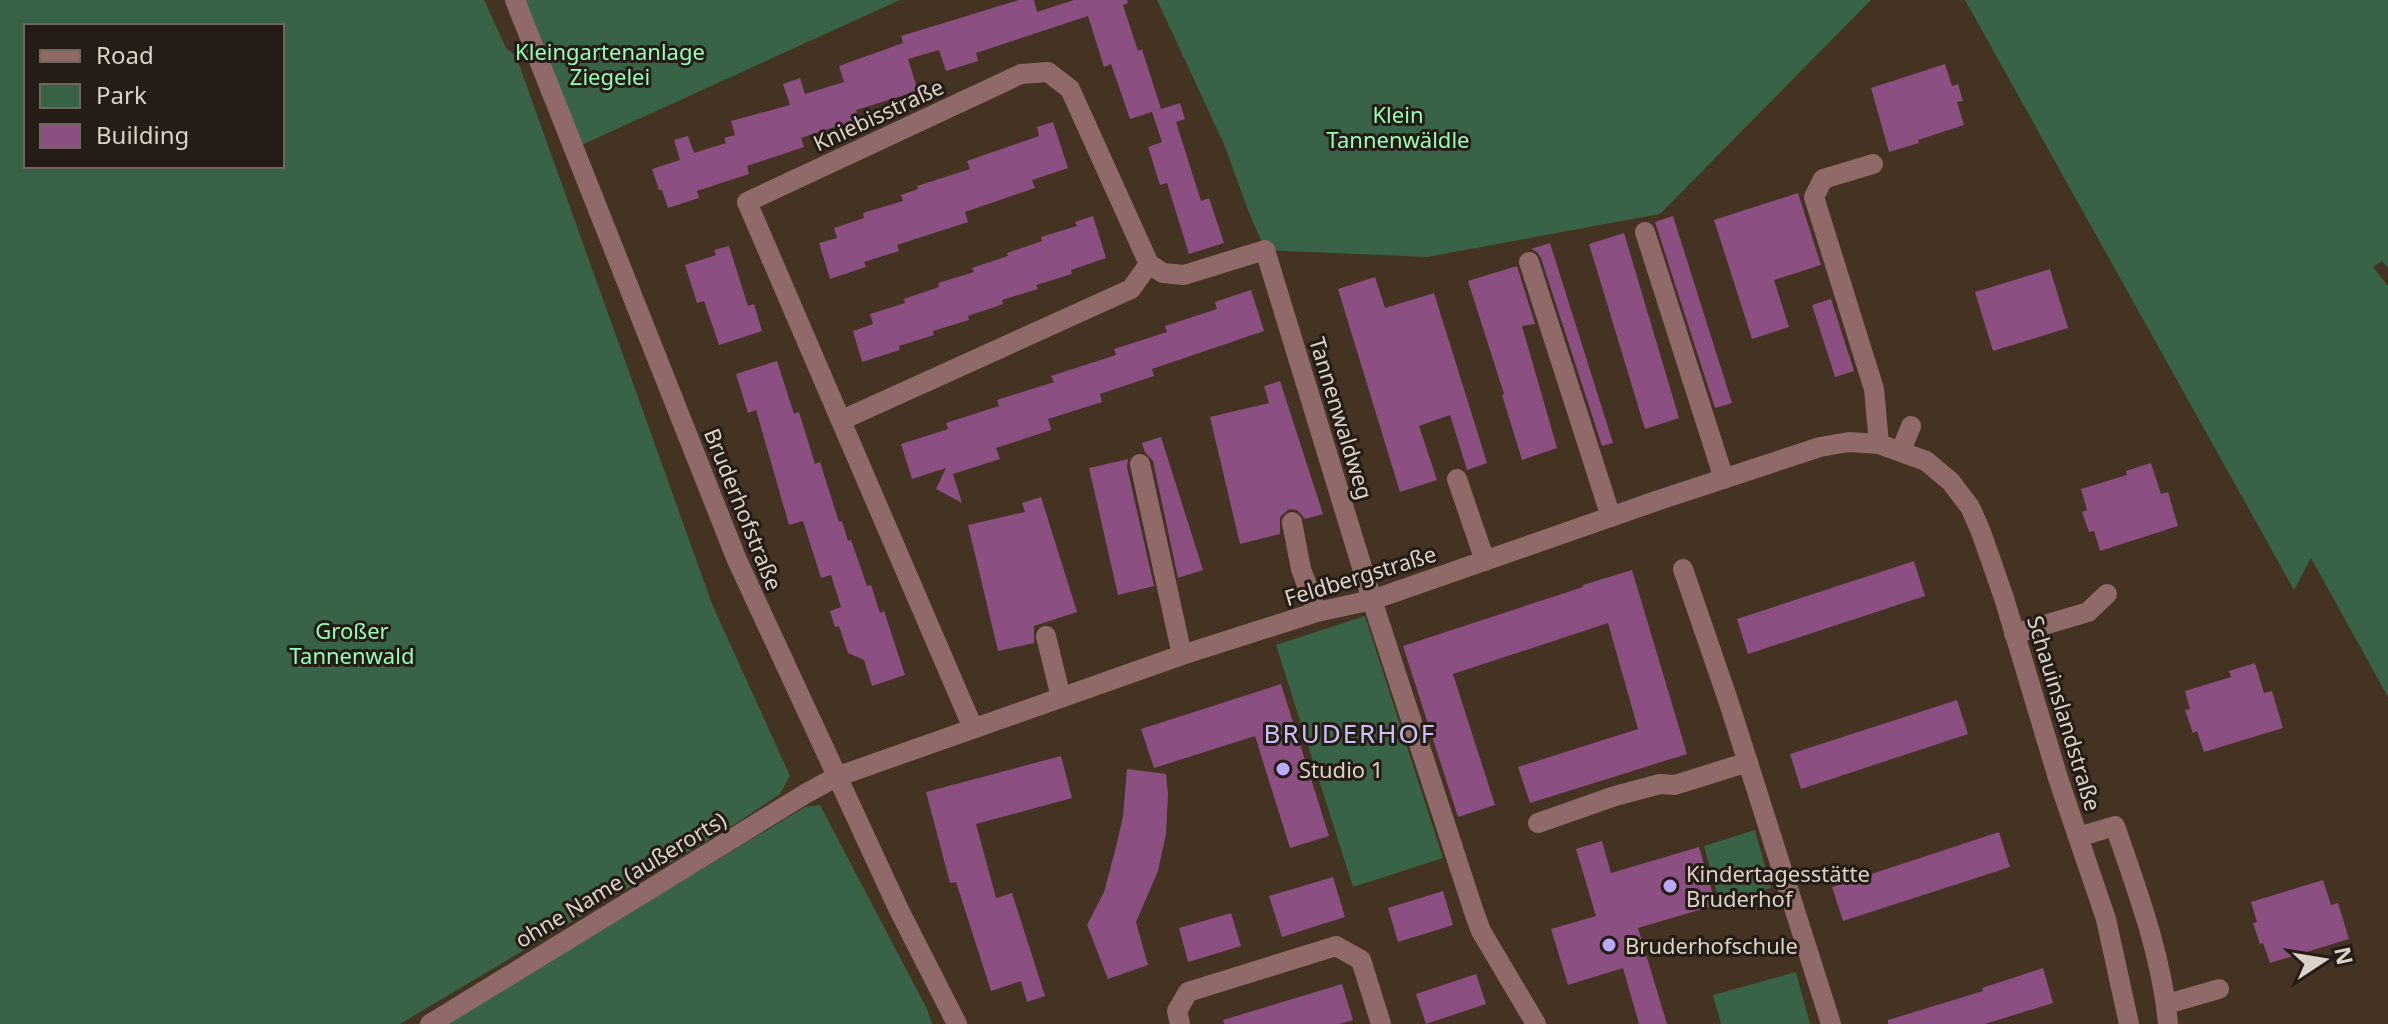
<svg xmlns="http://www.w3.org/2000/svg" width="2388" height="1024" viewBox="0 0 2388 1024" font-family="'Noto Sans',sans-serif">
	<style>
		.green { fill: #386346; fill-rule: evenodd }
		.building { fill: #8b4f82 }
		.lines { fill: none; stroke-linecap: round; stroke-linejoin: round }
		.minor { stroke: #8f6a69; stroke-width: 20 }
		.poi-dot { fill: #baaaf7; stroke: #241c15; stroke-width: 3 }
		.labels { text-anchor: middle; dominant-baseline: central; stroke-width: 6; stroke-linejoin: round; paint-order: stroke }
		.park-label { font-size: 22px; fill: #96fdb8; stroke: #241c15 }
		.street-label { font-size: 22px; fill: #ddd2c8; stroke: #241c15 }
		.poi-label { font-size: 22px; fill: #ddd2c8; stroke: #241c15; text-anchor: start }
		.quarter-label { font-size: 26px; letter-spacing: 2px; fill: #cac0f9; stroke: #241c15 }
	</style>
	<rect width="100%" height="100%" fill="#443222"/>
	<!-- green -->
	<path class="green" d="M0,0h484l22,48 10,8 196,548 78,172 -10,18 -43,29 -337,201h-400zM26,26h256v140h-256z
		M515,0h385l-325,148z
		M1157,0h714l-211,214 -233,43 -162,-7 -17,-40 -24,-66z
		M1965,0h423v268l-6,-7 -9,6 15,19v411l-77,-139 -17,32z
		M1365,616l78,242 -90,29 -77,-242z
		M820,805l107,204 5,15h-483l39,-26 317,-191z
		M1755,830l16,58 -51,16 -16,-58z
		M1796,972l14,52h-89l-8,-29z"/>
	<!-- building -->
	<path class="building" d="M1019,0h15l3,12 37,-12h53l1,3 -5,2 15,46 4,-2 19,60 -31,10 -19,-55 -7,3 -16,-51 -112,37 2,8 -32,10 -7,-21 -31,9 10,32 -62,19 3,9 -58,19 3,9 -57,19 2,8 -52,17 2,7 -31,10 -6,-18h-3l-7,-21 28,-9 -6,-20 14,-4 6,17 32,-10 -2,-5 11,-3 -4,-14 59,-16 -7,-21 17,-6 5,16 39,-12 -5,-16 64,-23 -2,-7z
		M1945,64l7,22 6,-2 5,17 -6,1 7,23 -46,15 1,3 -30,9 -18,-64z
		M1180,103l5,16 -9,3 25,79 8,-3 15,45 -35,11 -22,-71 -7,2 -12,-38 14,-5 -10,-30z
		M1053,122l15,46 -36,12 3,8 -70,24 3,10 -71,23 2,6 -35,11 2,5 -36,12 -11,-36 18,-5 -3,-10 30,-10 -1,-5 40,-12 -2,-6 17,-6 -1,-3 53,-17 -3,-8 72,-25 -2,-9z
		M1798,193l23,72 -47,15 15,47 -37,12 -38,-119z
		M1093,216l13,42 -35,12 1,4 -36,11 2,4 -36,11 1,4 -35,12 1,4 -36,11 1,4 -35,11 1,4 -38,12 -9,-31 20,-7 -3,-10 35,-11 -1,-4 35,-12 -1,-4 36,-11 -2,-4 36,-12 -1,-3 35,-12 -1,-4 36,-11 -2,-4z
		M1673,216l59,187 -17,5 -60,-186z
		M1624,233l55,185 -34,11 -56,-185z
		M1550,243l63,200 -11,3 -61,-188 -4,-6 -6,-3z
		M729,246l19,60 6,-2 8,27 -43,14 -15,-44 -7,2 -12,-38 31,-10 -2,-5z
		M1517,266l18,58 -13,2 35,122 -35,12 -20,-65 2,-1 -36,-113z
		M2050,269l18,59 -75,23 -18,-59z
		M1375,277l10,31 49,-15 53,170 -20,7 -17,-55 -31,11 18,54 -37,12 -62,-203z
		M1251,290l13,41 -112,38 2,7 -54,18 2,8 -54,17 3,11 -55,18 4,11 -47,15 9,29 -26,-14 10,-21 -34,11 -11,-35 47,-15 -2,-6 53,-17 -2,-6 57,-18 -3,-6 65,-21 -2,-6 53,-17 -2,-6 52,-17 -2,-7z
		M1831,299l23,72 -19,6 -23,-72z
		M777,361l17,53 5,-2 16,52 5,-2 19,60 3,-1 6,20 3,-1 16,46 4,-1 9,28 4,-2 21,64 -33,11 -8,-26 -16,-7 -9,-27 -4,1 -5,-16 11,-4 -10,-32 -10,3 -18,-57 -14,4 -33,-115 -8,3 -12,-39z
		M1280,381l43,133 -18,5 -8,-9 -8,-1 -9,8v17l-40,10 -30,-127 59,-14 -5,-17z
		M1161,437l42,133 -25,8 -25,-117 -8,-9 -3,-9z
		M1128,459l-1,8 27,119 -36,9 -29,-127z
		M2151,463l10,31 7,-2 10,34 -78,25 -6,-20 -5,1 -7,-20 5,-2 -6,-21 46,-14 -1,-4z
		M1041,497l36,115 -43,14v17l-36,8 -30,-126 57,-13 -3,-9z
		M1914,561l11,35 -177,58 -11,-35z
		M1632,570l55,184 -157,49 -12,-36 120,-38 -30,-106 -155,51 42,131 -37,12 -55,-171 180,-59v-2z
		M2255,663l9,30 8,-2 11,37 -79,24 -7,-21 -4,2 -8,-23 5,-1 -5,-18 46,-14 -2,-6z
		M1281,684l48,152 -39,12 -35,-112 -101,32 -13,-39z
		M1957,700l11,34 -167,55 -11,-35z
		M1061,756l11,42 -96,26 20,74 16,-5 33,103 -18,6 -6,-21 -30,10 -35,-109 -6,1 -24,-91z
		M1127,769l39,5 2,20 -2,40 -8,37 -22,51 12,43 -40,14 -21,-54 17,-33 13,-49 6,-27z
		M1999,832l11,35 -167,54 -11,-34z
		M1602,841l9,32 88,-26 17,58 -78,23 29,96h-28l-16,-56 -55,17 -17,-56 45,-13 -20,-67z
		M1333,877l12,40 -63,20 -13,-41z
		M2323,880l8,25 7,-2 11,36 -79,24 -7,-20 -3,1 -7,-21 4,-1 -6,-20z
		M1443,891l10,34 -55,17 -10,-34z
		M1231,913l10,33 -53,16 -9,-34z
		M2043,968l10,35 -68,21h-97v-4l95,-29 -1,-3z
		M1476,974l10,30 -60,20 -10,-30z
		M1342,984l11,36 -13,4h-116l-1,-4z"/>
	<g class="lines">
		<!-- minor -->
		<path class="minor" d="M515,0l222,560 162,350 58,114
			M1873,164l-50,15 -9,18 60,192 5,55
			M1645,232l79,247
			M1529,262l82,255
			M842,420l289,-131 18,-25
			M1901,451l10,-25
			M1140,464l42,191
			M1457,479l28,82
			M1292,522l9,47 16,43
			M1683,569l46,134 102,321
			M2014,634l74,-22 19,-18
			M1046,636l15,62
			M973,728l-226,-526 274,-128 27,-2 22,17 79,175 14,9 21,2 81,-25 107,350 102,312 7,19 55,93
			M1538,823l77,-27 45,-12 15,1 73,-23
			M2078,837l37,-11c22,64 47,130 53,198
			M2167,1004l52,-15
			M430,1024l375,-230 31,-17 346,-122 135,-43 55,-12 287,-100 161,-53 29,-5 30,2 47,17 25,21 19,25 11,25 23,66 54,180 48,141 23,105
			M1180,1024l-3,-13 11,-19 148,-46 25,14 20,64"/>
	</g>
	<!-- markers -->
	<g class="poi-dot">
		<circle cx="1283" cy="769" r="8"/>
		<circle cx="1670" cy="886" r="8"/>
		<circle cx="1609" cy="945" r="8"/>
	</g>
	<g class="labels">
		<!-- park labels -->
		<g class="park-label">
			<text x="610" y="51">Kleingartenanlage<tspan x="610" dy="25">Ziegelei</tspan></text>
			<text x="1398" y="114">Klein<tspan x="1398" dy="25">Tannenwäldle</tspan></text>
			<text x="352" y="630">Großer<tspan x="352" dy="25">Tannenwald</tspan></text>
		</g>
		<!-- street labels -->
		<g class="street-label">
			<text transform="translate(878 114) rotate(-25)">Kniebisstraße</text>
			<text transform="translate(1342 418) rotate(73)">Tannenwaldweg</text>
			<text transform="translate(744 509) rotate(68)">Bruderhofstraße</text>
			<text transform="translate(1360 575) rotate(-17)">Feldbergstraße</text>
			<text transform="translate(2065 713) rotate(73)">Schauinslandstraße</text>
			<text transform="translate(620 879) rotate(-31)">ohne Name (außerorts)</text>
		</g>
		<!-- poi labels -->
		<g class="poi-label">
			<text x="1299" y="769">Studio 1</text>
			<text x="1686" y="873">Kindertagesstätte<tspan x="1686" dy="25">Bruderhof</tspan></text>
			<text x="1625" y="945">Bruderhofschule</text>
		</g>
		<!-- quarter labels -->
		<g class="quarter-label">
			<text x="1350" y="733">BRUDERHOF</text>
		</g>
	</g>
	<!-- legend -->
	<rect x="24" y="24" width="260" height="144" fill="#241c15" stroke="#6e655d" stroke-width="2"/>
	<rect x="40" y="50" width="40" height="12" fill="#8f6a69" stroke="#6e655d" stroke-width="2"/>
	<text x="96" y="64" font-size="24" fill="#ddd2c8">Road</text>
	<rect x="40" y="84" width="40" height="24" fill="#386346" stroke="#6e655d" stroke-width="2"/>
	<text x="96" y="104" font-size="24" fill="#ddd2c8">Park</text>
	<rect x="40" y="124" width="40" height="24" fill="#8b4f82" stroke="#6e655d" stroke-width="2"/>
	<text x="96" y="144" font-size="24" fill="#ddd2c8">Building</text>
	<!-- north arrow -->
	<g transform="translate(2324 960) rotate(78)" stroke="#241c15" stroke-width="6" paint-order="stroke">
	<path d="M0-6L14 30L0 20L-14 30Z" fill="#ddd2c8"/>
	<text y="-12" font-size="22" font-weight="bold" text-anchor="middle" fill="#ddd2c8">N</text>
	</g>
</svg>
